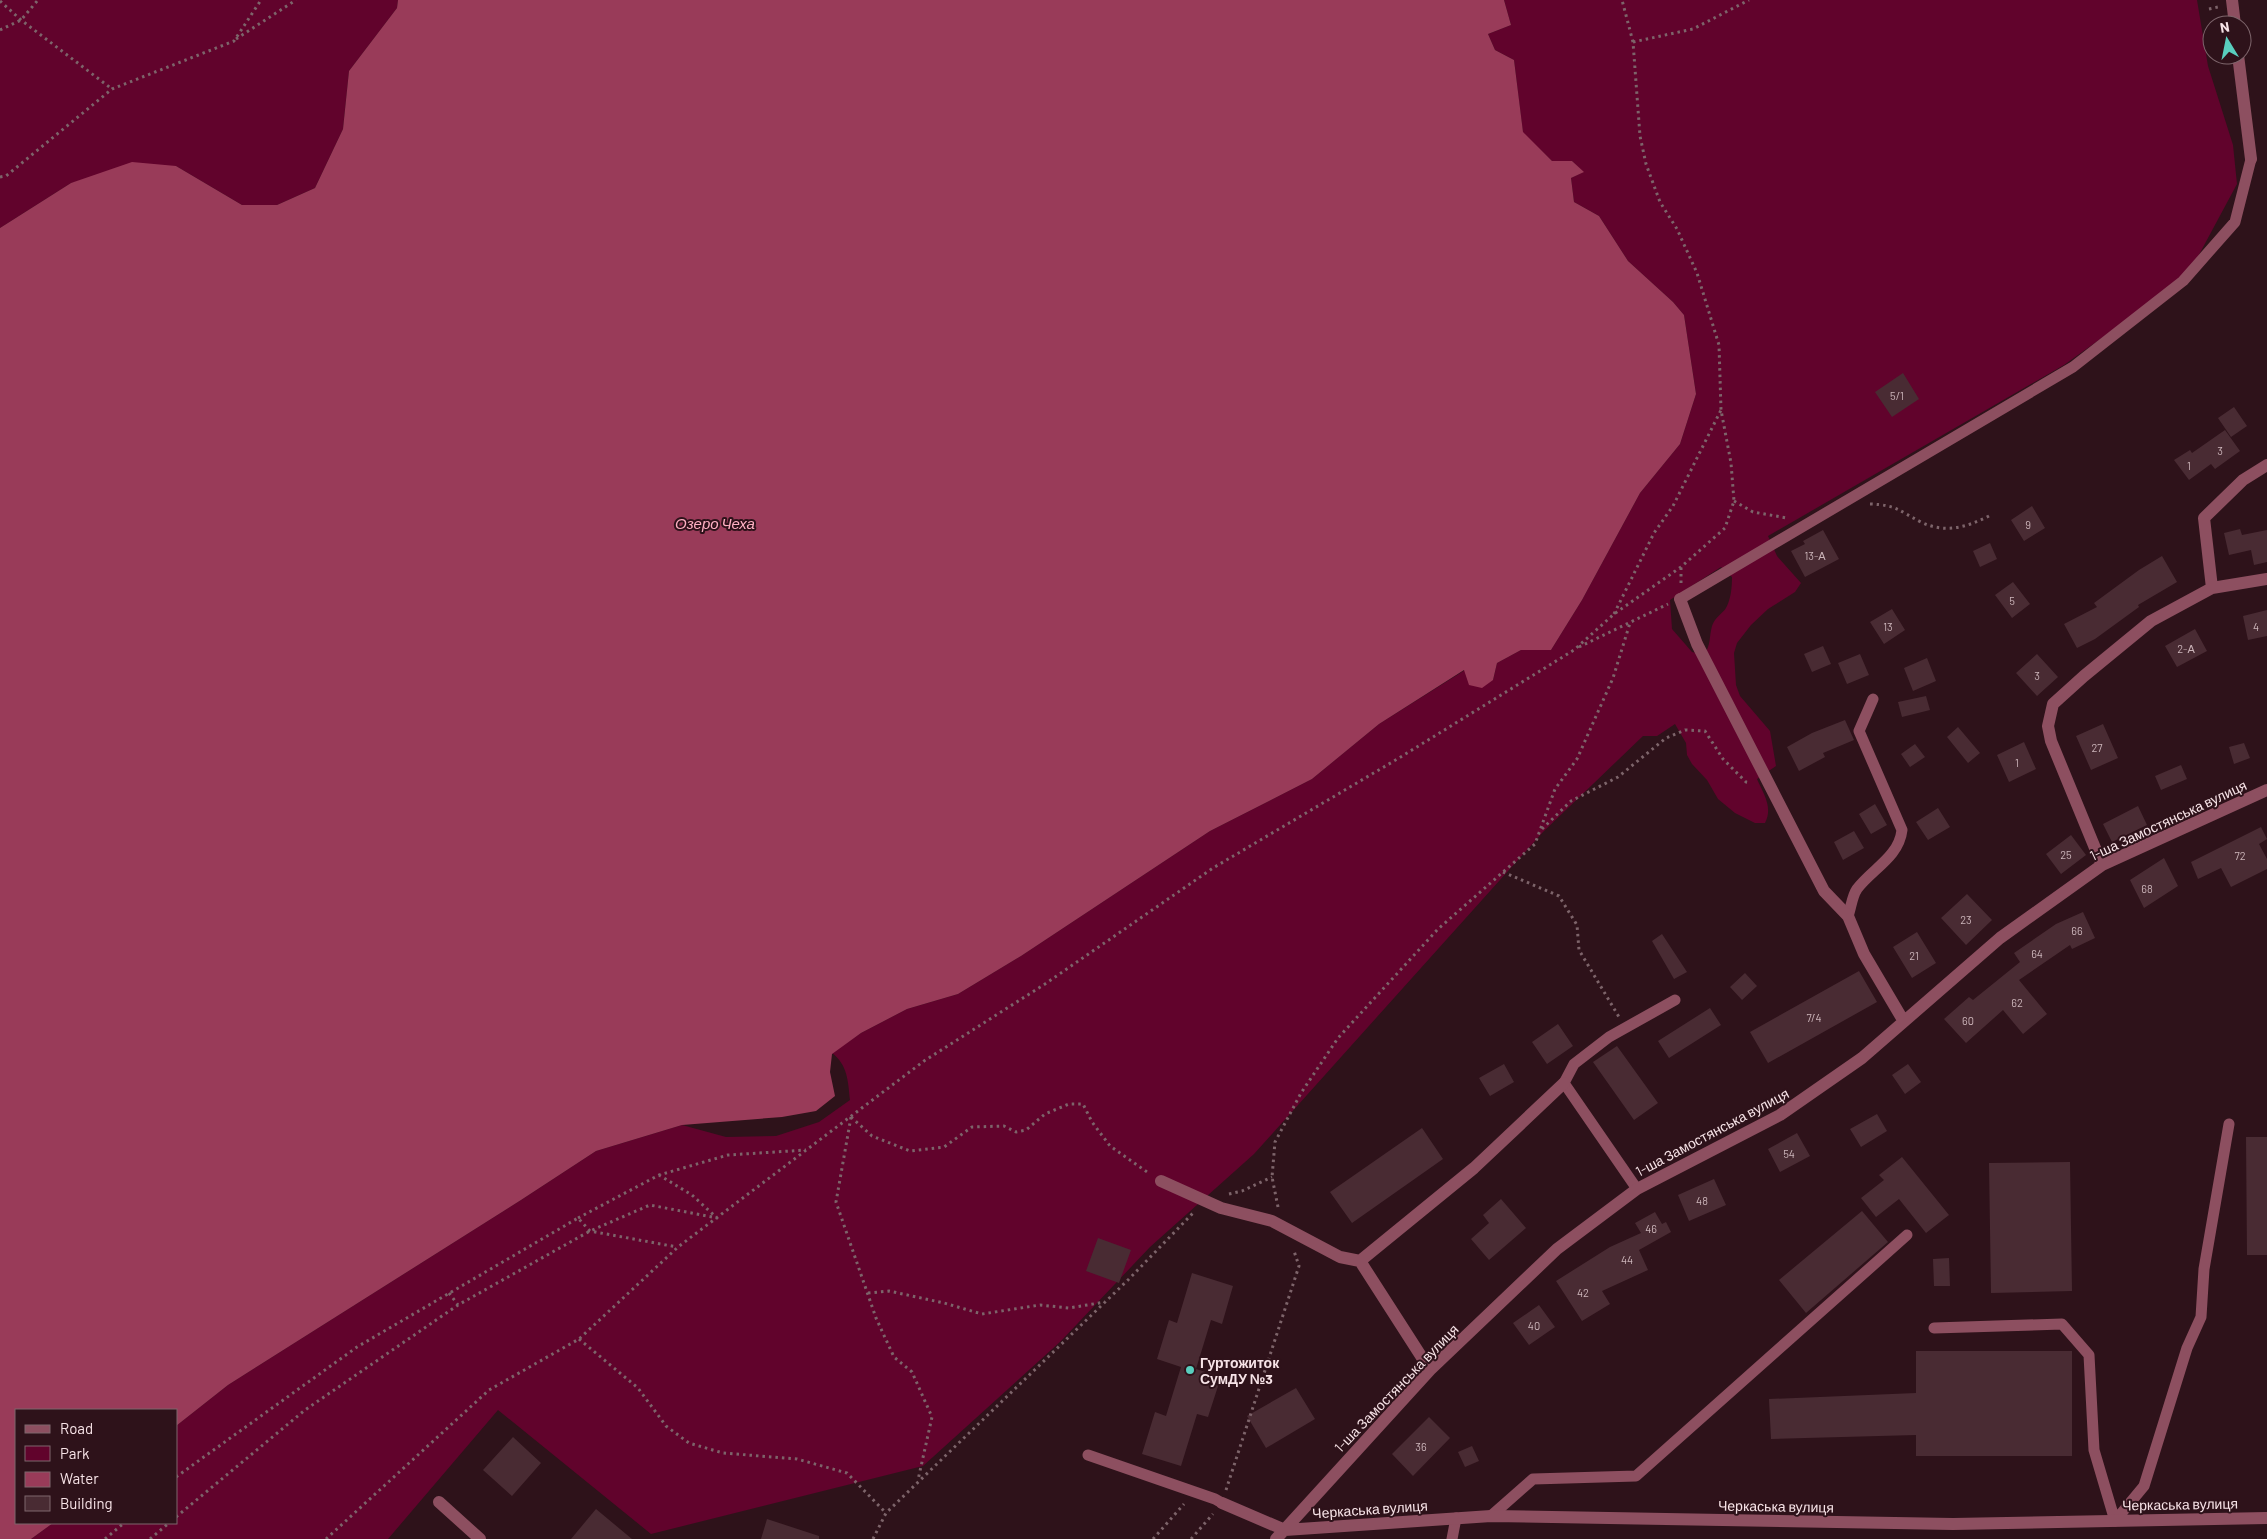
<svg xmlns="http://www.w3.org/2000/svg" width="2267" height="1539" viewBox="0 0 2267 1539" font-family="Barlow,sans-serif">
	<style>
		.green { fill: #61032c; fill-rule: evenodd }
		.water { fill: #993b59 }
		.building { fill: #492b33 }
		.lines { fill: none; stroke-linecap: round; stroke-linejoin: round }
		.path { stroke: #7d646a; stroke-width: 3; stroke-dasharray: 2.5 4; stroke-linecap: butt }
		.lane { stroke: #8d4f60; stroke-width: 11 }
		.street { stroke: #8d4f60; stroke-width: 12 }
		.poi-dot { fill: #59cebe; stroke: #2e121a; stroke-width: 2 }
		.labels { text-anchor: middle; dominant-baseline: central; stroke-width: 4; stroke-linejoin: round; paint-order: stroke }
		.number-label { font-size: 11px; fill: #ccb5ba }
		.street-label { font-size: 14px; fill: #f7e3e7; stroke: #2e121a }
		.poi-label { font-size: 14px; font-weight: bold; fill: #f7e3e7; stroke: #2e121a; text-anchor: start }
		.water-label { font-size: 15px; font-style: italic; fill: #ffb0c3; stroke: #2e121a }
	</style>
	<rect width="100%" height="100%" fill="#2e121a"/>
	<!-- green -->
	<path class="green" d="M0,0h398l-1,8 -48,63 -6,58 -28,59 -38,17h-35l-66,-39 -105,17 -71,45z
		M1504,0h693l11,66 25,79 4,39 -50,93 -123,88 -296,171 9,20 24,27 -6,9 -27,17 -17,16 -14,18 -3,10 2,32 4,11 30,35 6,35 -19,13c7,16 16,28 8,44h-10l-20,-10 -17,-14 -11,-19 -15,-16 -5,-9 -1,-12 -11,-19 -18,12h-14l-100,96 -289,322 -104,93 -89,94 -138,125 -272,68 -153,-124 -110,129h-357l22,-16h123v-97l52,-41 293,-185 75,-49 86,-26 44,12 50,-1 43,-14 31,-22c-2,-18 -2,-35 -18,-47l29,-20 46,-24 51,-15 63,-38 189,-125 102,-52 67,-55 86,-54 28,10 4,-17 24,-13h30l31,-50 58,-107 40,-49 16,-50 -12,-79 -11,-13 -45,-41 -29,-45 -25,-14 -3,-24 12,-6 -11,-11h-20l-29,-28 -9,-73 -19,-10 -7,-16 23,-9zM1721,567l11,10c0,10 -1,22 -6,31 -4,6 -11,9 -14,18 -3,11 -1,19 -8,29l-12,-3 -20,-23 -2,-29z"/>
	<!-- water -->
	<path class="water" d="M398,0h1106l7,25 -23,9 7,16 19,10 9,72 29,29h20l12,11 -13,6 3,24 25,14 29,45 45,41 11,13 12,79 -16,50 -40,49 -58,107 -31,50h-30l-24,13 -4,17 -11,8 -13,-3 -5,-15 -85,54 -67,55 -102,52 -189,125 -63,38 -51,15 -46,24 -29,21 -2,18 5,24 -19,15 -34,6 -100,8 -86,26 -75,49 -293,185 -52,41v-16h-160v113h37l-22,16h-31v-1311l71,-45 61,-21 44,4 66,39h35l38,-17 28,-59 6,-58 48,-63z"/>
	<!-- building -->
	<path class="building" d="M1903,373l16,26 -27,18 -17,-25z
		M2234,407l13,19 -16,11 -13,-19z
		M2225,430l15,21 -25,18 -4,-5 -22,16 -15,-20 16,-10 2,3z
		M2032,506l13,22 -21,13 -13,-21z
		M2240,529l2,6 25,-5v32l-13,3 -3,-15 -22,5 -5,-22z
		M1823,530l16,29 -34,18 -14,-26 14,-7 -2,-3z
		M1990,543l7,16 -17,8 -7,-16z
		M2162,556l15,26 -39,23 1,2 -44,32 -18,9 -13,-24 33,-17 -3,-4 45,-33z
		M2013,582l17,22 -18,14 -17,-23z
		M1892,609l13,21 -21,14 -14,-22z
		M2267,610v26l-19,4 -5,-24z
		M2195,629l12,22 -30,16 -12,-21z
		M1823,646l8,18 -19,8 -8,-18z
		M1860,654l9,21 -22,9 -9,-21z
		M2037,654l21,23 -21,19 -21,-23z
		M1927,658l9,23 -23,10 -9,-23z
		M1926,696l4,14 -28,7 -4,-15z
		M1845,720l9,20 -31,13 2,4 -26,14 -12,-24 25,-14z
		M2103,724l15,34 -27,12 -15,-34z
		M1958,727l22,26 -12,10 -21,-26z
		M2024,742l12,27 -27,13 -12,-27z
		M2244,743l6,15 -16,6 -5,-17z
		M1915,744l10,13 -15,10 -9,-13z
		M2181,765l6,14 -26,11 -6,-14z
		M1875,804l12,21 -16,9 -12,-20z
		M2138,806l9,19 -35,17 -9,-18z
		M1938,808l12,19 -22,13 -12,-18z
		M2261,827l6,12 -8,5 8,15v10l-36,18 -10,-19 -23,11 -7,-17z
		M1854,831l10,17 -21,12 -9,-18z
		M2071,835l15,20 -25,19 -15,-20z
		M2164,858l14,28 -34,22 -14,-28z
		M1967,894l25,26 -26,25 -25,-27z
		M2083,912l12,26 -23,11 -2,-4 -51,35 28,34 -24,20 -20,-24 -37,33 -22,-24 25,-22 4,3 47,-38 -6,-9 42,-29z
		M1917,932l19,31 -24,15 -19,-31z
		M1662,934l25,38 -13,7 -22,-38z
		M1859,971l18,31 -109,61 -18,-31z
		M1745,973l12,13 -15,14 -12,-13z
		M1710,1008l11,17 -52,33 -11,-17z
		M1558,1024l15,22 -26,18 -15,-22z
		M1617,1046l41,57 -24,17 -41,-58z
		M1504,1064l10,18 -24,14 -11,-18z
		M1908,1064l13,18 -16,12 -13,-19z
		M1877,1114l10,17 -26,16 -11,-18z
		M1422,1128l21,31 -91,64 -22,-31z
		M1797,1133l13,23 -30,16 -12,-23z
		M2246,1137h21v118h-20z
		M1902,1157l47,58 -23,18 -27,-34 -23,18 -15,-19 23,-18 -5,-5z
		M2070,1162l2,129 -81,2 -2,-130z
		M1714,1179l12,26 -37,16 -11,-26z
		M1501,1199l25,29 -37,32 -18,-21 18,-16 -6,-8z
		M1862,1211l26,31 -82,71 -27,-33z
		M1655,1212l7,12 4,-2 5,10 -32,18 9,20 -46,21 8,13 -28,17 -26,-40 54,-34 31,-14 -6,-10z
		M1098,1238l33,12 -12,33 -33,-12z
		M1949,1258l1,28h-16l-1,-27z
		M1192,1273l41,13 -11,38 -11,-4 -15,49 25,8 -13,40 -11,-3 -16,52 -39,-12 13,-42 11,4 15,-49 -24,-8 12,-39 8,3z
		M1539,1305l16,22 -26,18 -16,-22z
		M1916,1351h156v105h-156v-21l-145,4 -2,-40 147,-6z
		M1296,1388l19,31 -49,29 -19,-32z
		M1429,1417l21,21 -37,38 -21,-22z
		M513,1437l28,26 -29,33 -29,-26z
		M1472,1446l7,15 -14,6 -7,-15z
		M596,1509l36,30h-61z
		M767,1519l52,17v3h-58z"/>
	<g class="lines">
		<!-- path -->
		<path class="path" d="M0,1l21,19 91,69
			M2209,9l9,-2
			M0,30l21,-10 17,-20
			M236,39l60,-39
			M1633,42l60,-13 56,-29
			M0,177l6,-1 106,-87 122,-48 27,-41
			M1734,501l19,11 34,6
			M1870,504c27,1 29,7 51,18 24,12 46,5 68,-6
			M1681,583v-16
			M1614,614l40,-81 19,-27 48,-96
			M1579,647l89,-43
			M1542,829l29,-28 47,-24 48,-39 19,-8 20,1 18,28 23,23 5,1
			M1503,872l56,24 18,29 2,25 40,67
			M851,1117l-15,85 40,116 18,39 18,15 20,45 -14,63
			M851,1117l21,19 38,15 34,-4 28,-20 32,-1 12,6 10,-2 19,-16 24,-10h14l9,18 18,24 40,28
			M1229,1194l13,-3 30,-14
			M1278,1207l-6,-30 3,-35 26,-49 37,-55 100,-109 97,-85 20,-55 22,-30 36,-81 17,-55
			M578,1218l81,-43 69,-20 78,-5
			M449,1293l9,12
			M868,1293l21,-2 55,12 38,11 58,-9 29,3 36,-6
			M579,1339l59,49 28,38 23,17 34,10 74,6 50,14 39,40
			M176,1477l181,-130 221,-129 12,13 87,16
			M1226,1490l73,-224 -5,-15
			M176,1517l129,-107 153,-105 132,-74 60,-26 67,13 -25,-23 -33,-20
			M105,1539l19,-16
			M150,1539l19,-16
			M326,1539l163,-149 90,-51 99,-92 246,-186 121,-77 168,-116 186,-110 175,-108 40,-36 67,-47 44,-39 9,-27 -3,-38 -10,-53 -2,-65 -22,-72 -20,-44 -17,-27 -14,-38 -6,-28 -7,-94 -11,-42
			M873,1539l13,-26 243,-234 65,-67
			M1153,1539l31,-35
			M1191,1539l22,-25"/>
		<!-- lane -->
		<path class="lane" d="M1680,599l393,-232 110,-86 52,-59 16,-63
			M1848,916c3,-8 4,-20 9,-27 15,-20 42,-32 45,-59l-43,-99 14,-32
			M1637,1189l-73,-106 10,-19 35,-27 66,-37
			M1934,1328l128,-4 27,31 5,95 21,71
			M1088,1455l127,44 7,4
			M1491,1516l42,-37 103,-3 271,-241
			M2115,1521l29,-35 43,-138 14,-31 3,-48 25,-145
			M1452,1539l4,-21"/>
		<!-- street -->
		<path class="street" d="M2232,0l3,25
			M2238,55l13,104
			M2212,588l-8,-70 39,-38 24,-15
			M1680,599l17,45 127,247 24,25 16,38 39,66
			M2102,865l-51,-124 -3,-15 5,-22 31,-28 67,-55 61,-33 55,-9
			M1161,1181l60,27 51,13 68,36 20,4 70,109
			M1360,1261l114,-93 90,-85
			M439,1502l41,37
			M1222,1503l63,27 206,-14 462,8 314,-6
			M1276,1539l154,-169 127,-121 80,-60 143,-74 82,-57 138,-120 102,-73 165,-75"/>
	</g>
	<!-- markers -->
	<circle class="poi-dot" cx="1190" cy="1370" r="5"/>
	<g class="labels">
		<!-- number labels -->
		<g class="number-label">
			<text x="1897" y="395">5/1</text>
			<text x="2220" y="450">3</text>
			<text x="2189" y="465">1</text>
			<text x="2028" y="524">9</text>
			<text x="1815" y="555">13-А</text>
			<text x="2012" y="600">5</text>
			<text x="1888" y="626">13</text>
			<text x="2256" y="626">4</text>
			<text x="2186" y="648">2-А</text>
			<text x="2037" y="675">3</text>
			<text x="2097" y="747">27</text>
			<text x="2017" y="762">1</text>
			<text x="2066" y="854">25</text>
			<text x="2240" y="855">72</text>
			<text x="2147" y="888">68</text>
			<text x="1966" y="919">23</text>
			<text x="2077" y="930">66</text>
			<text x="2037" y="953">64</text>
			<text x="1914" y="955">21</text>
			<text x="2017" y="1002">62</text>
			<text x="1814" y="1017">7/4</text>
			<text x="1968" y="1020">60</text>
			<text x="1789" y="1153">54</text>
			<text x="1702" y="1200">48</text>
			<text x="1651" y="1228">46</text>
			<text x="1627" y="1259">44</text>
			<text x="1583" y="1292">42</text>
			<text x="1534" y="1325">40</text>
			<text x="1421" y="1446">36</text>
		</g>
		<!-- street labels -->
		<g class="street-label">
			<text transform="translate(2168 820) rotate(-25)">1-ша Замостянська вулиця</text>
			<text transform="translate(1712 1132) rotate(-28)">1-ша Замостянська вулиця</text>
			<text transform="translate(1396 1388) rotate(-46)">1-ша Замостянська вулиця</text>
			<text transform="translate(2180 1504) rotate(-1)">Черкаська вулиця</text>
			<text transform="translate(1776 1506) rotate(1)">Черкаська вулиця</text>
			<text transform="translate(1370 1509) rotate(-4)">Черкаська вулиця</text>
		</g>
		<!-- poi labels -->
		<g class="poi-label">
			<text x="1200" y="1362">Гуртожиток<tspan x="1200" dy="16">СумДУ №3</tspan></text>
		</g>
		<!-- water labels -->
		<g class="water-label">
			<text x="715" y="523">Озеро Чеха</text>
		</g>
	</g>
	<!-- legend -->
	<rect x="15" y="1409" width="162" height="115" fill="#2e121a" stroke="#7e666c"/>
	<rect x="25" y="1425" width="25" height="8" fill="#8d4f60" stroke="#7e666c"/>
	<text x="60" y="1434" font-size="15" fill="#f7e3e7">Road</text>
	<rect x="25" y="1446" width="25" height="15" fill="#61032c" stroke="#7e666c"/>
	<text x="60" y="1459" font-size="15" fill="#f7e3e7">Park</text>
	<rect x="25" y="1472" width="25" height="15" fill="#993b59" stroke="#7e666c"/>
	<text x="60" y="1484" font-size="15" fill="#f7e3e7">Water</text>
	<rect x="25" y="1496" width="25" height="15" fill="#492b33" stroke="#7e666c"/>
	<text x="60" y="1509" font-size="15" fill="#f7e3e7">Building</text>
	<!-- north arrow -->
	<g transform="translate(2227 40) rotate(350)"><circle r="24" fill="#2e121a" stroke="#7e666c"/>
	<path d="M0-4L9 19L0 12L-9 19Z" fill="#59cebe"/>
	<text y="-8" font-size="14" font-weight="bold" text-anchor="middle" fill="#f7e3e7">N</text>
	</g>
</svg>
